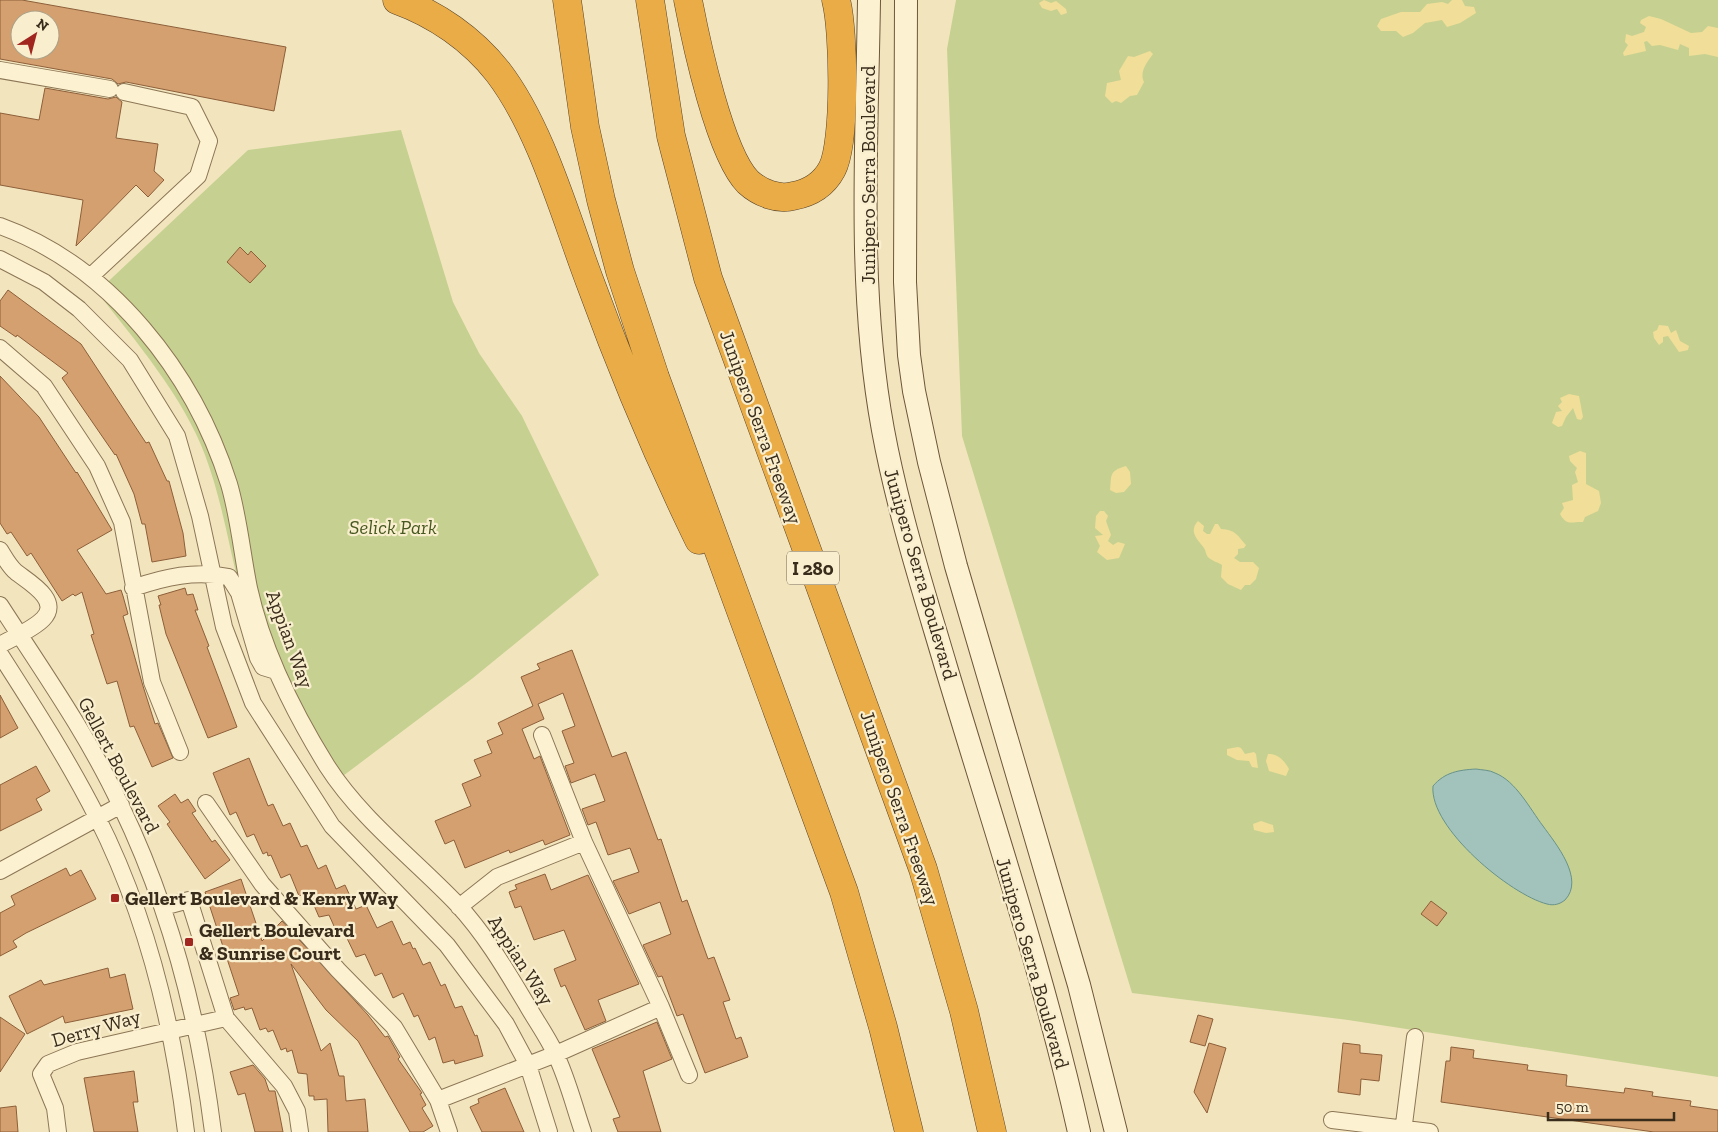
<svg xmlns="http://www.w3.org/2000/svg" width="1718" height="1132" viewBox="0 0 1718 1132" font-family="'Zilla Slab',serif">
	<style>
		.green { fill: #c6d191 }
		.sand { fill: #f1de98 }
		.water { fill: #a2c3bb; stroke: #68928a }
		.building { fill: #d4a070; stroke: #8d5f39; fill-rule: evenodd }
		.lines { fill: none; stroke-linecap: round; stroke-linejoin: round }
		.street-casing { stroke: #8c7655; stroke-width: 18 }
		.secondary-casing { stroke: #6e5639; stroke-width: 24 }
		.highway-casing { stroke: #59432a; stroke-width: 29 }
		.street { stroke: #fcf2d2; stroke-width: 16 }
		.secondary { stroke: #fcf2d2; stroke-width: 22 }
		.highway { stroke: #eaac46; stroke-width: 28 }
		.poi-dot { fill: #a1261f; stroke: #f9efcf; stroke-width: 2 }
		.labels { text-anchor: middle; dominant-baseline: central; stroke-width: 4.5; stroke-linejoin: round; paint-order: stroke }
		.shield { fill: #f9efcf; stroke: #736651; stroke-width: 1 }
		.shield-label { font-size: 19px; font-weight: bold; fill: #3a2c1b }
		.street-label { font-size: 20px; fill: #3a2c1b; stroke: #f9efcf }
		.park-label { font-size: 20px; font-style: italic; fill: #475820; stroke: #f9efcf }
		.poi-label { font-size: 20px; font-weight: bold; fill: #3a2c1b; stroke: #f9efcf; text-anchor: start }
	</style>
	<rect width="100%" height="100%" fill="#f2e5be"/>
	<!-- green -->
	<path class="green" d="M956,0h762v1077l-370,-57 -216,-27 -170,-557 -15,-387z
		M401,130l52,172 26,51 43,63 77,159 -126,103 -142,107c-39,-56 -70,-118 -88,-183 -13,-49 -20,-99 -38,-147 -21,-57 -70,-115 -108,-163l151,-142z"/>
	<!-- sand -->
	<path class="sand" d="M1044,0l7,3 5,-2 10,8 1,4 -6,2 -4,-6 -6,2 -9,-3 -3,-5z
		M1452,0h10l3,6 9,1 2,6 -16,10 -13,4 -5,-7 -17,3 -12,10 -10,4 -7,-6h-15l-4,-5 4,-7 20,-7h19l7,-8 15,-2 6,2z
		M1649,16l12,3 30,14 11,-1 6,-6 10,2v29l-13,-3 -16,2v-8l-9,-4 -2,6 -18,-5 -8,1 -5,-5 -3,1 2,9 -22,5 -1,-3 5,-8 -3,-3 1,-8 6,2 12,-4 2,-5 -6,-4 1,-3z
		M1150,51l3,3c-6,8 -14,18 -9,28l-7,13 -7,1 -9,7 -5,-2 -4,2 -7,-7 2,-13 14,-3 -2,-9 9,-15 6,1z
		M1659,325l9,1 3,7 5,-3 4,11 9,5 -1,4 -9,2 -11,-16 -5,1v5l-4,3 -5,-7 -1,-6 4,-2z
		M1569,394l10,2 4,21 -2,3 -4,-1 -4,-11 -7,9 -4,9 -4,1 -6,-4 4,-11 6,-1 -4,-5 4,-4 -2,-4z
		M1580,451l6,2v31l13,7 2,12 -3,8 -13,6 -2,5c-10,-1 -16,5 -23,-8l4,-6 -2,-5 11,-3 -1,-15 6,-3 -3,-10 2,-4 -7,-7 -1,-5z
		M1126,466l4,6 1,12 -7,8 -8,1 -6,-3c2,-14 -2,-19 16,-24z
		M1100,511h4l4,5 -2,5 5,14 -3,6 5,4 5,-3 7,2 -6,14 -12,2 -10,-8 3,-6 -5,-10 8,-1 -8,-7 1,-12z
		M1198,521l6,5 -1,5 4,3h3l5,-10h3l3,5c15,1 16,6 25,16l-2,3 -6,1v5l-4,4 6,4h13l6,6 -3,11 -6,6h-5l-4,5 -13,-6 -7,-7 1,-12c-4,-3 -8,-3 -13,-7 -3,-2 -3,-7 -5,-10 -6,-8 -16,-16 -6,-27z
		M1238,747l3,1 4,6 9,-2 2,2 2,14 -6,-1 -3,-6 -12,-1 -10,-5v-6z
		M1268,754c9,-1 17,7 21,15l-3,7 -17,-5 -3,-10z
		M1261,821l12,4 1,7 -8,1 -12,-3 -1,-6z"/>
	<!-- water -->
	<path class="water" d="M1476,769c6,1 14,1 19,4 21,8 35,36 48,53 13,18 42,53 22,74 -5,4 -11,6 -18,4 -36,-9 -118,-76 -114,-118 12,-14 26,-16 43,-17z"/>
	<!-- building -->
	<path class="building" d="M0,0h22l264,47 -12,64 -148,-29 -8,2 -6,-5 -112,-20zM20,20h30v30h-30z
		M45,88l63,11 8,-2 6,5 -6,36 42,6 -4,27 10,9 -16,17 -12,-12 -60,61 7,-46 -83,-15v-72l39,7z
		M240,247l8,8 3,-4 15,15 -16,17 -23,-21z
		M8,290l73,54 65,99 3,-1 18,39h2l14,52 3,23 -34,6 -7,-38h-3l-8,-30 -18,-40 -1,1 -53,-77 6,-5 -51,-38 -1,2 -16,-11v-25z
		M0,376l39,41 37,56 1,-1 35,58 -35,20 29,44 15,-4 2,6 5,18 -5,2 20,70 12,38 3,-1 15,35 -21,9 -18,-41 -4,1 -13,-46 -10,3 -16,-49 3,-1 -12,-42 -7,4 -2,-2 -11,7 -31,-48 -4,3 -16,-24 -4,2 -7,-11z
		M185,588l2,7 6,-1 5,16h-3l14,36 -2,1 30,80 -29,11 -42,-104 -7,-29h2l-3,-9z
		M572,650l40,107 14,-5 32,88 3,-1 21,63 5,-2 21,59 6,-2 16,43 -7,2 13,37 5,-2 7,20 -43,16 -22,-59 -6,2 -15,-40 -4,1 -15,-32 28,-11 -11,-32 -31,12 -16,-33 26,-9 -9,-24 -22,7 -12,-33 -8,3 -6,-16 23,-8 -10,-27 -24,9 -6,-17 9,-3 -12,-32 13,-5 -12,-33 -25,11 6,15 -22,10 12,30 6,-3 30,79 -25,10 -2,-5 -33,13 -1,-3 -44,18 -11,-28 -9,4 -10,-23 36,-15 -9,-22 19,-8 -7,-16 18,-7 -5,-12 16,-7 -5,-11 35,-17 -12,-29 19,-8 -3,-5z
		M0,695l18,33 -18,10z
		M249,758l19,48 5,-2 10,22 7,-3 11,24 6,-2 11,24 8,-4 10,24 9,-4 11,24 10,-4 11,23 15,-7 11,24 7,-3 3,7 2,-1 8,17 7,-3 11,24 4,-2 10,24 7,-2 13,30 2,-1 6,21 -28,8 -1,-4 -11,3 -8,-26 -6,3 -11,-25 -4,2 -11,-24 -10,5 -11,-25 -7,3 -10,-22 -9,3 -12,-25 -6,3 -9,-20 -10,2 -9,-21 -4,2 -2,-4 -5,2 -9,-22 -9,4 -10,-23 -3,1 -1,-4 -4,2 -9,-20 -7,3 -11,-25 -6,3 -17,-42z
		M36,766l14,25 -14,8 6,11 -42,21v-46z
		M175,794l6,9 7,-4 8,12 -4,2 20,29 3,-2 15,20 -25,19 -38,-55 3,-2 -12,-16z
		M66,868l4,8 11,-6 15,29 -70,34 -13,8 4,6 -17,9v-43l15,-8 -4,-9z
		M545,874l6,16 37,-15 51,109 -41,16 8,21 -21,9 -20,-45 -4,2 -7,-18 22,-9 -12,-30 -30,10 -13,-34 -6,2 -6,-16 8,-3 -2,-4z
		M241,879l21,62 20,-20 86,94 17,22 3,-1 12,21 -2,2 24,34 -2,1 6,11 -4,3 11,18 -10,6h-13l-52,-91 -32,-31 -35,-46 30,87 9,-8 9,33h5l2,25 19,-2 3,33h-40l-1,-33 -13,1v-4h-5l-2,-22 -9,-1 -6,-23 -5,2 -1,-4 -5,2 -8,-20 -5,2 -2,-4 -6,2 -8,-22 -7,2 -1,-3 -10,3 -4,-12 9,-3 -34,-103z
		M1431,901l16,12 -10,13 -16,-12z
		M108,968l2,10 15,-4 8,35 -68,14 -2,-7 -36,18 -18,-38 32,-16 3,5z
		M1198,1015l15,4 -8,27 -15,-4z
		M0,1017l25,17 -25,38z
		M657,1022l15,37 -29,12 18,61h-43l-5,-13 7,-2 -28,-68z
		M1209,1043l17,5 -19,65 -13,-21z
		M1343,1043l17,2v8l22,2 -3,26 -18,-2 -1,16 -22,-3z
		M1451,1047l23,3 -1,8 55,7 -1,5 40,5 -1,11 58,7 1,-5 28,4 -1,4 39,5 -1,5 28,4v22h-64l-213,-30 5,-41h4z
		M253,1065l12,14 4,12h6l8,41h-28l-10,-39 -7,2 -8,-23z
		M134,1071l4,31h-5l5,30h-44l-10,-54z
		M505,1088l19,44h-42l-12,-25 9,-4 -1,-4z
		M16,1106l2,26h-18v-24z"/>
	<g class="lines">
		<defs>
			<path id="street" d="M0,70l110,19
				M0,226c111,40 194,147 229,258 10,34 13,70 20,104 14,64 44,123 78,178 34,53 87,93 130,138 28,30 49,66 70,101 9,16 20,31 28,48 12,24 19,53 28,79
				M0,259l44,23 35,27 51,51 47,76 23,80 24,111 29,76 79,123 115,119 59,79 22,41 21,67
				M91,276l107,-100 11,-35 -17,-34 -68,-15
				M0,348l44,38 53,80 25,56 30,160 28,70
				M0,550c5,8 9,16 16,22 11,9 46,28 27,47 -11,11 -29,18 -43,26
				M133,588c32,-11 62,-18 96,-11l10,16 19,65 5,9 13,4
				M0,605c42,65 88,130 121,201 49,102 78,214 92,326
				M0,654c34,53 68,106 97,163 49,97 76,207 89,315
				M542,735l42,107 77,165 28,68
				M206,803l56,81 76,86 56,57 44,73 11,32
				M0,871l121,-66
				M163,907l26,-7 37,118 58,68 13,25 3,21
				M459,907l38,-30 87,-35
				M438,1100l118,-46 105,-47
				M1332,1120l98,12
				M58,1132l-3,-24 -14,-34 7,-10 29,-12 149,-34
				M1403,1132l12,-95"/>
			<path id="secondary" d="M869,0c-2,143 -12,289 14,430 15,81 40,159 63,237 46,154 98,308 133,465
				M906,0l-1,282 4,73 5,36 15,71 27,104 123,419 37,147"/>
			<path id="highway" d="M397,0c39,14 75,39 101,72 43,56 67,144 92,210 32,88 68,174 109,258
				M567,0l18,127 16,73 19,71 35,106 189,515 39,135 26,105
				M650,0l21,136 37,142 215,591 41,142 28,121
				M688,0c8,42 32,154 60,182 12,11 30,18 45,14 17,-3 31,-12 39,-27 14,-26 12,-139 4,-169"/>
		</defs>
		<!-- street casing -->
		<use href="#street" class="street-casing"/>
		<!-- secondary casing -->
		<use href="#secondary" class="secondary-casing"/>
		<!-- highway casing -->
		<use href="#highway" class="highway-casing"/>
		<!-- street -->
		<use href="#street" class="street"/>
		<!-- secondary -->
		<use href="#secondary" class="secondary"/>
		<!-- highway -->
		<use href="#highway" class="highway"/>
	</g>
	<!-- markers -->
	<g class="poi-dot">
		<rect x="110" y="893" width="10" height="10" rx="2.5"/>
		<rect x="184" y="937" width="10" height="10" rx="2.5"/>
	</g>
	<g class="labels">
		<!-- shield labels -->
		<rect class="shield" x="787" y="551.5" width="52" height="33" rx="4"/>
		<g class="shield-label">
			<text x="813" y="568">I 280</text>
		</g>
		<!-- street labels -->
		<g class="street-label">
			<text transform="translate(868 175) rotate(-90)">Junipero Serra Boulevard</text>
			<text transform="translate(761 427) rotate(70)">Junipero Serra Freeway</text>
			<text transform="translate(921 574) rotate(74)">Junipero Serra Boulevard</text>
			<text transform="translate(290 639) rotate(70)">Appian Way</text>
			<text transform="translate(119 765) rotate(62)">Gellert Boulevard</text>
			<text transform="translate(900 808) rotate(71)">Junipero Serra Freeway</text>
			<text transform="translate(521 960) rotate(57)">Appian Way</text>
			<text transform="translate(1033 963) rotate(74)">Junipero Serra Boulevard</text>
			<text transform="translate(96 1028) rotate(-16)">Derry Way</text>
		</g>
		<!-- park labels -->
		<g class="park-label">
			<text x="393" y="527">Selick Park</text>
		</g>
		<!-- poi labels -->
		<g class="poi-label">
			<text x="125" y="898">Gellert Boulevard &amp; Kenry Way</text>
			<text x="199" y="930">Gellert Boulevard<tspan x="199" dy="23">&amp; Sunrise Court</tspan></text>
		</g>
	</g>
	<!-- north arrow -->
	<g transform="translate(35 35) rotate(36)"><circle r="24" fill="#f9efcf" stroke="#ada187"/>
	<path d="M0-4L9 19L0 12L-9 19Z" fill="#a1261f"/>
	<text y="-8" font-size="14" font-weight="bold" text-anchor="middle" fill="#3a2c1b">N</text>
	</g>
	<!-- scale -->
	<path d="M1548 1112v8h126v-8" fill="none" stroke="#3a2c1b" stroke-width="2.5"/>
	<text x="1556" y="1112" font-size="15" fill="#3a2c1b" stroke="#f9efcf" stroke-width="4" paint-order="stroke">50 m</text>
</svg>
